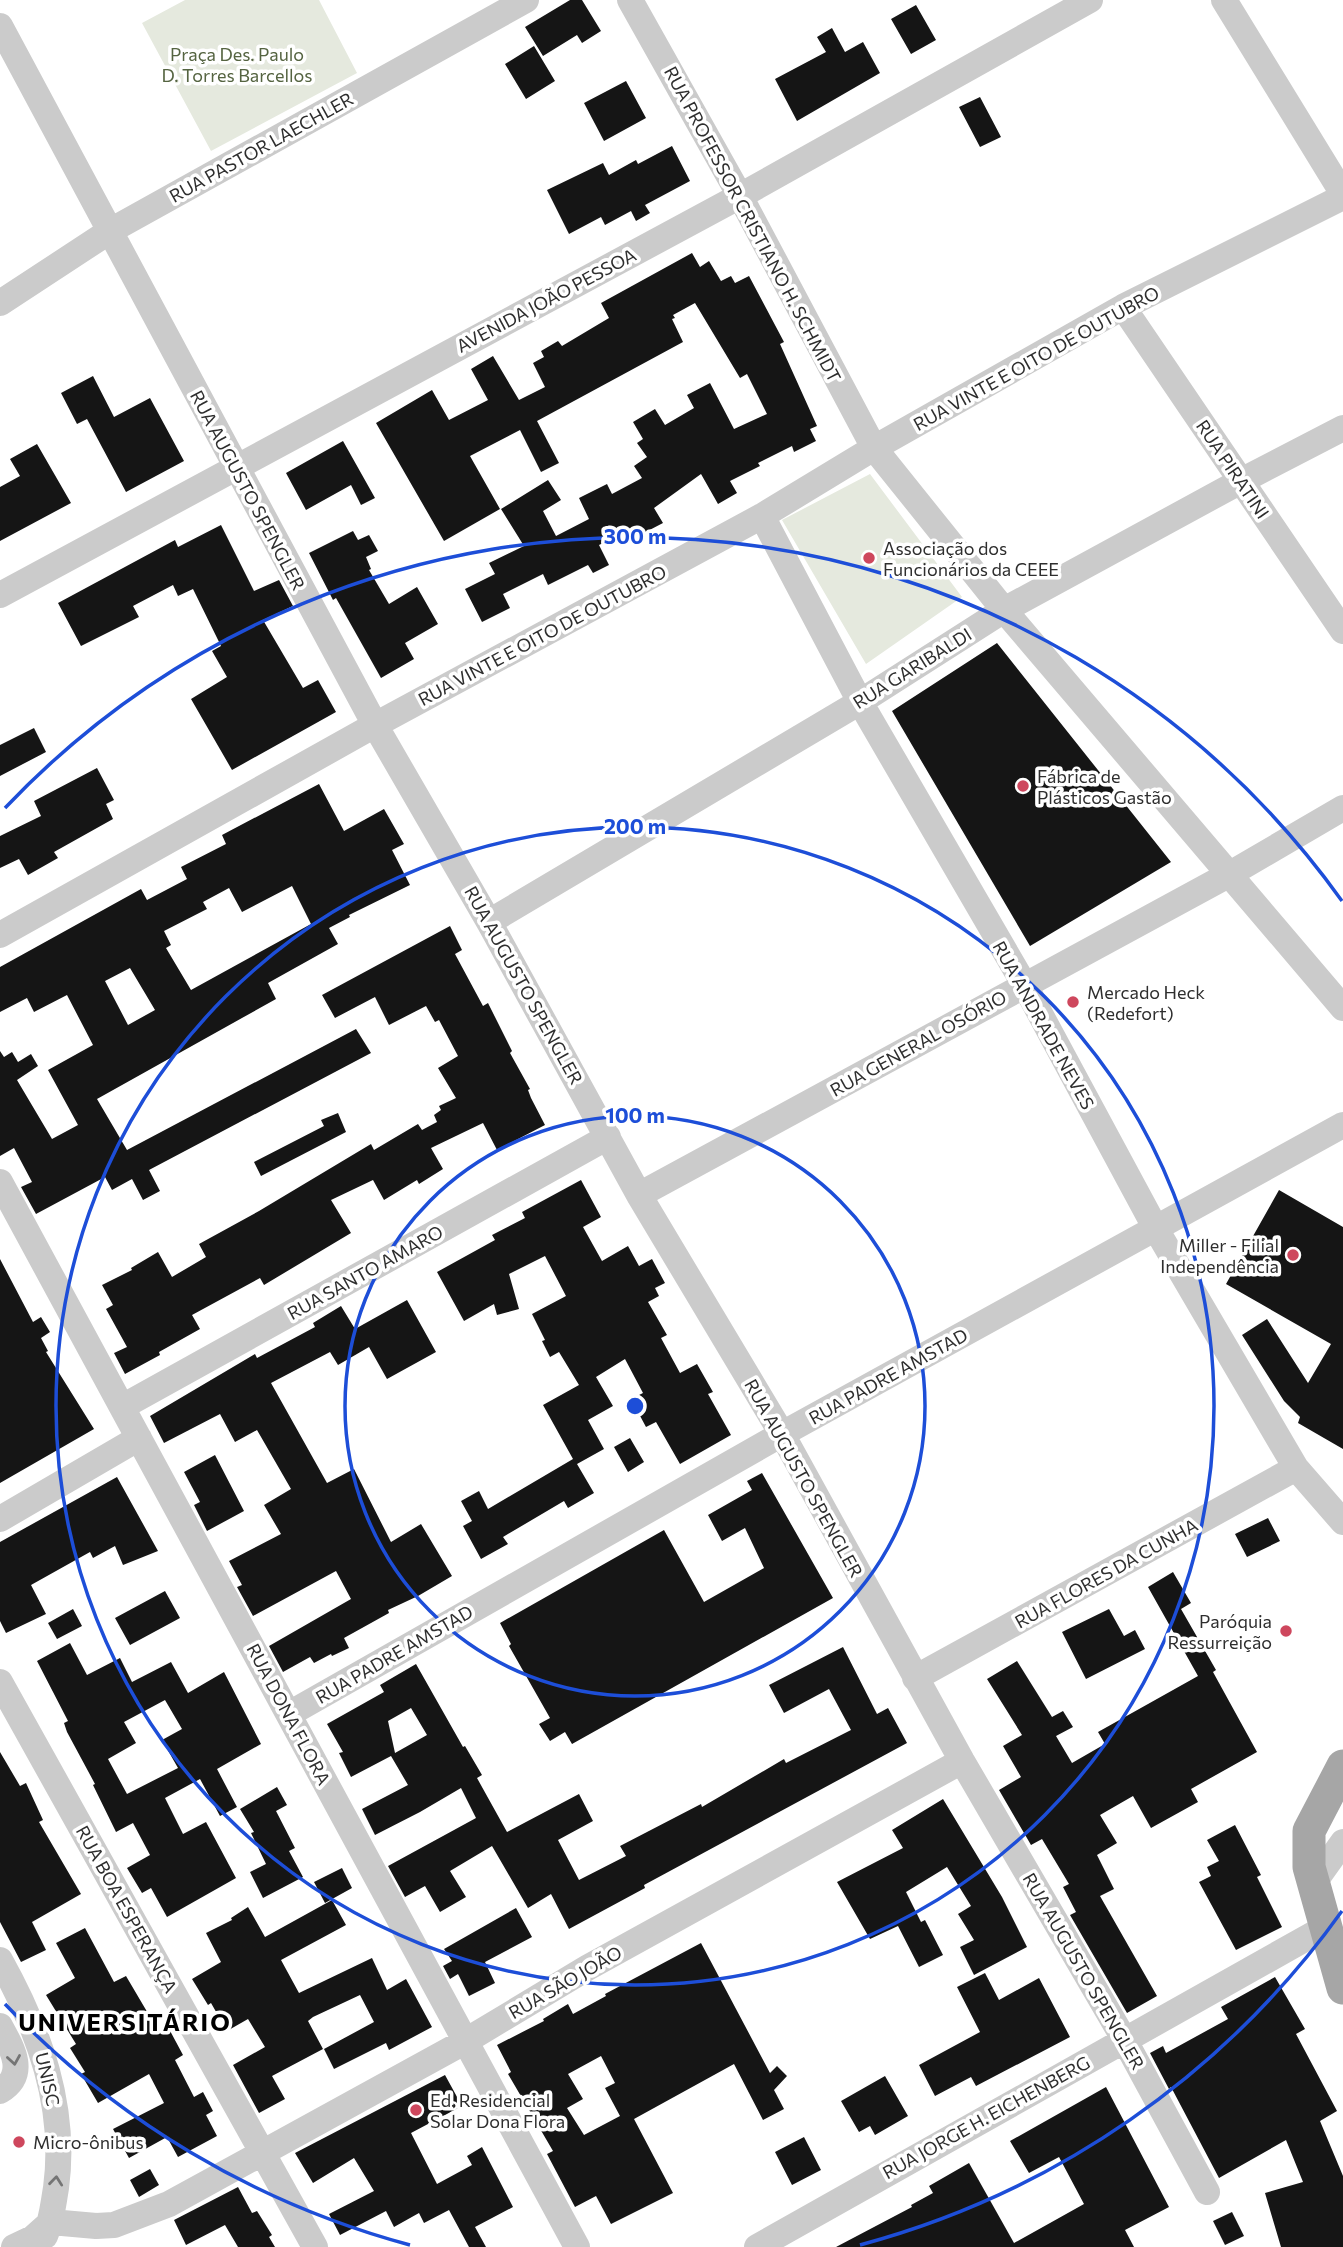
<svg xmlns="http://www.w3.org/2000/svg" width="1343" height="2247" viewBox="0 0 1343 2247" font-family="Commissioner,sans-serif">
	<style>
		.green { fill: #e5e9de }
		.building { fill: #151515; fill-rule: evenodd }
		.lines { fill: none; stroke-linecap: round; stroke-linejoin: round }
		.minor { stroke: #cbcbcb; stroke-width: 26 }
		.major { stroke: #a6a6a6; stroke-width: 33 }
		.oneway { stroke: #757575 }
		.ring { fill: none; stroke: #1d4ed8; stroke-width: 3.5 }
		.poi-dot { fill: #ce475d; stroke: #fff; stroke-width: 2.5 }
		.labels { text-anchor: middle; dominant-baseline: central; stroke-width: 7; stroke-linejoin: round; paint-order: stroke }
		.park-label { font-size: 18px; fill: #556441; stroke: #fff }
		.street-label { font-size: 18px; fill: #2e2e2e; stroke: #fff }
		.poi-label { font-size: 18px; fill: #2e2e2e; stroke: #fff; text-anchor: start }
		.district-label { font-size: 24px; font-weight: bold; letter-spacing: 2px; fill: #000; stroke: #fff }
		.centre { fill: #1d4ed8; stroke: #fff; stroke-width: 3.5 }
		.ring-label { font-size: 21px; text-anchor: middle; font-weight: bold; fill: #1d4ed8; stroke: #fff; stroke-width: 7; stroke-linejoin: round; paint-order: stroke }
	</style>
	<rect width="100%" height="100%" fill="#fff"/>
	<!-- green -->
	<path class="green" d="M185,0h134l38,73 -146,78 -69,-128z
		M870,474l92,123 -96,67 -84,-144z"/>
	<!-- building -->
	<path class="building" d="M570,0h12l19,31 -19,12 -5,-8 -34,21 -18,-29z
		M916,5l20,35 -25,14 -20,-35z
		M832,28l13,24 18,-10 17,31 -83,48 -22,-42 51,-27 -9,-15z
		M534,46l21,35 -29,18 -21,-35z
		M626,81l20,37 -42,23 -20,-38z
		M980,97l21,40 -21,10 -21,-40z
		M672,146l18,35 -45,24 5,8 -14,8 -5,-10 -26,14 -4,-8 -32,17 -22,-44 56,-27 6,12 27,-15 2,4z
		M692,253l8,14 9,-6 12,20 10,-5 4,7 14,-7 35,66 -4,2 37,82 -7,3 6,12 -22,11 -2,-6 -34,17 2,3 -30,15 7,12 -19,11 -17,-30 -47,34 9,15 -25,13 -4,-8 -35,17 10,20 -16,8 -5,-8 -40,20 -5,-11 -40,20 7,14 -28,14 -17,-33 30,-15 -6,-11 35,-17 -23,-37 47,-29 13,20 -18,11 13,25 33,-17 -10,-21 28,-14 5,10 30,-16 -8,-12 13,-9 -10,-14 6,-4 -10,-17 22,-13 10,16 29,-17 -7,-13 23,-12 24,46 33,-15 -20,-40 -7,4 -45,-75 -22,12 2,3 -3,1 11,23 -146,79 22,42 -18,9 -21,-42 -50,26 30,53 -56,32 -68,-118 56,-33 17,30 39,-20 -17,-31 22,-13 26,44 26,-13 -12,-24 11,-6 -3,-6 17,-10 4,5 47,-28 -8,-15z
		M93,376l21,41 36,-19 34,63 -58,31 -39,-73 -10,5 -16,-31z
		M343,441l32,57 -14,7 -10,-20 -45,25 -20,-37z
		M37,444l34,59 -71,38v-54l20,-11 -10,-17z
		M221,525l33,66 25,-11 14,26 -30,14 40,68 15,-8 18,32 -104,58 -41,-71 36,-22 -15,-26 9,-5 -28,-57 -15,7 -5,-11 -40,21 6,11 -58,29 -23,-43 117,-63 3,7z
		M353,531l5,9 11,-5 9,16 -12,6 5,12 -2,1 20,34 28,-17 21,37 -33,19 9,16 -33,19 -45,-80 -3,2 -24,-47z
		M997,643l174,219 -141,84 -138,-235z
		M34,728l12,24 -46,24v-31z
		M97,768l17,32 -8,4 7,15 -59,33 4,6 -30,17 -9,-16 -19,9v-32l41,-20 -7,-15z
		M319,784l25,47 40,-22 20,35 -12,6 18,35 -61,30 1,2 -21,11 9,16 -70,39 8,16 -179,100 30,51 229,-121 15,24 -222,117 11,21 -17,9 -11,-21 -20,11 -7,-13 -69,37 -15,-27 11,-5 -18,-34 -14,8v-105l4,6 8,-5 6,10 13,-8 7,12 -21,14 35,59 26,-14 -30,-55 45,-25 -26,-50 -33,17 -7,-14 -27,14v-45l141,-78 6,11 40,-21 -6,-12 45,-23 -4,-9zM292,886l19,38 -120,66 -25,-42 5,-3 -7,-14 43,-22 -4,-7 26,-14 13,24zM130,968l25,42 -27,15 -23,-44z
		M450,926l12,24 -7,4 28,52 5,-3 24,48 -2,2 20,36 -2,1 3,8 14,27 -48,25 -14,-27 -52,25 12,21 -24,15 -2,-4 -33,20 -11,-20 -42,20 20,33 -87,52 -4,-7 -68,37 8,14 -41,23 1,3 -35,19 -11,-21 13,-6 -21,-38 7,-4 -11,-20 30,-15 -1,-2 27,-16 14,25 34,-20 -7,-13 60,-33 112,-67 3,6 44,-26 4,6 15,-8 -3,-7 7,-5 -2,-4 17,-8 -18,-30 20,-12 -19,-36 -4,2 -9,-16 -37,19 -14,-28 -40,21 -13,-23z
		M338,1113l8,19 -85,44 -7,-14 70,-36 -3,-6z
		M581,1180l20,37 -18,10 19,34 26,-15 11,20 13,-7 13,24 -10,5 4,8 -11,6 19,33 -6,3 19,35 17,-9 16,28 -5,2 23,41 -51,29 -24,-42 -10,5 -15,-28 12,-6 -18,-34 -29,18 17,29 -25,14 16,29 -27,15 17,29 -26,15 -4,-7 -61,36 5,7 -27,15 -18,-33 9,-5 -11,-20 18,-10 9,18 85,-50 -30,-54 36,-20 -20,-33 -9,5 -8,-16 3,-1 -13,-26 34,-18 -21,-40 -36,18 10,35 -22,6 -3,-11 -30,17 -27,-49 58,-32 -3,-5 33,-17 -3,-6z
		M1279,1190l64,37v222l-45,-26 2,-6 -16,-16 -42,-66 25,-16 41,64 23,-39 -105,-60z
		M0,1259l33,63 8,-5 9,15 -9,6 7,13 -2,1 48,77 -94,54z
		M407,1300l29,52 -49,27 -18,-32 -31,18 -8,-13 -59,31 56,100 27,-14 37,73 30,-18 31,52 -34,20 -30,14 1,3 -45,25 5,10 -17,8 -1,-2 -17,9 -4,-6 -27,15 -14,-26 82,-47 -15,-28 -83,45 -16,-29 5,-2 -13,-24 52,-27 -17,-29 27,-16 -34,-59 -22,12 -15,-28 -56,29 -14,-27 105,-62 2,4 58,-31 -2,-4 28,-17 14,23z
		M630,1438l14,24 -16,10 -14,-25z
		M215,1455l29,56 -37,20 -13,-26 6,-3 -16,-30z
		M762,1473l71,125 -261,146 -7,-12 -15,9 -11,-17 11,-6 -41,-72 2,-2 -11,-21 164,-93 40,72 60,-34 -19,-40 -23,13 -14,-26 44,-25 -5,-9z
		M117,1477l41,74 -35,14 -8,-19 -22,12 -3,-6 -59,33 15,29 -40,19 -6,-12v-79z
		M1268,1518l12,23 -33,16 -12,-23z
		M1173,1572l18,31 -10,6 35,61 -3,2 44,80 -66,37 7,13 -47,26 -18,-32 -33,19 17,28 -20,12 17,34 -14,7 57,100 -30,17 -57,-98 6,-3 -13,-25 6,-3 -27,-45 -11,6 -32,-55 22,-13 -18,-31 19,-11 -35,-56 30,-18 35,56 11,-6 10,16 -17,9 16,27 33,-19 -7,-12 100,-56 -50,-89z
		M165,1591l15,27 -50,27 -15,-27z
		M73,1609l9,17 -25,13 -9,-16z
		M1109,1609l15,27 11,-6 10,19 -59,30 -24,-47z
		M70,1643l17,32 33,-17 12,24 39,-20 17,31 36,-21 37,72 -44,25 20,38 -17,9 -20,-37 -35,19 18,36 23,-12 30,56 -69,39 -16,-29 -9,5 -15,-25 23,-13 -17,-32 -17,9 -23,-47 2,-1 -28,-52 -3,-9 4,-2 -31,-60zM165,1700l17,29 -20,11 16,28 -51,26 -19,-35 28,-16 -12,-21z
		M843,1647l34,67 11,-6 19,35 -263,142 1,3 -76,41 -18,-35 -23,14 -36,-62 -42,25 16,26 -26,15 -15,-26 -20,11 -17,-31 88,-48 -15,-30 -41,24 -45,23 -13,-26 46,-24 -17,-29 -40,21 -12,-24 4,-1 -16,-28 57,-32 -4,-7 36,-21 47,83 2,-1 17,29 -5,3 30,54 72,-38 14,27 -35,19 21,40 47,-24 -6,-10 81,-42 1,3 82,-48 2,4 65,-33 -22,-41 -45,24 -15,-28zM411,1708l16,27 -32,18 -7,-32z
		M0,1752l20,34 6,-3 17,37 -4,2 42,72 -49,28 14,28 -25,12 -21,-40z
		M277,1787l10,18 -11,6 19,37 -6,3 14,26 -40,21 -13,-26 16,-8 -15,-31 3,-1 -14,-23z
		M943,1799l59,98 25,50 -53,28 -14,-28 14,-7 -16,-26 13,-8 -24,-39 -41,25 15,30 4,-2 18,35 -24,12 -21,-41 -28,13 -33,-57 66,-34 -11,-18z
		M1235,1825l26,50 -4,2 25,50 -46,23 -37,-68 12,-6 -4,-9 12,-6 -12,-21z
		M342,1868l10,20 -27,15 -11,-21z
		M332,1900l14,25 -65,35 18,33 73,-35 15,32 19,-11 26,48 -43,23 -3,-7 -52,26 -10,-20 50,-27 -14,-27 -47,22 -5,4 15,28 -51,27 13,23 -26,14 -26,-48 32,-18 -17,-28 -21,12 -16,-28 -3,2 -16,-26 29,-17 -15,-29 26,-13 -1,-2 17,-11 17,30z
		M516,1908l16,29 -47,25 10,21 -26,13 -11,-22 -8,5 -7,-13 9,-5 -8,-12z
		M85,1928l29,54 12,-6 33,56 9,-5 15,28 -8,5 19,37 9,-5 10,19 -7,4 11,21 -39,21 -11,-20 -38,21 -16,-29 51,-26 -15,-29 -51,29 -17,-29 4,-2 -15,-24 6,-4 -30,-49 29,-17 -19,-35z
		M701,1943l69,130 7,-7 10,10 -13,14 10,19 -21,11 -29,-56 -100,55 39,74 -62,31 -15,-28 -21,11 -28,-53 6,-3 -45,-77 3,-2 -14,-27 47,-24 -1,-2 25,-15 5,10 33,-18 -1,-2zM601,2056l14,27 -10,5 15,28 -36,19 -17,-27 16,-9 -15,-25z
		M985,1973l14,27 40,-22 31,59 -94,49 -5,-9 -36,19 -16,-31 61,-33 -23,-45z
		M1275,1977l30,52 -9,5 41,77 -17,10 23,55v71h-62l-16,-54 38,-11 -17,-42 -67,38 -48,-91 -2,2 -19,-36 13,-7 3,7 62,-34 -7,-12z
		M445,2075l17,31 -51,27 26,51 35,-19 -5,-9 15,-9 31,60 -38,20 11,20h-17l-20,-37 -25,13 -5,-10 -25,14 -8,-16 -46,24 -11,-21 45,-23 -20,-33 -41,25 -18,-30z
		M885,2076l23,40 -33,19 -5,-9 -11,6 -18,-31z
		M1106,2087l63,120 -44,23 9,17h-298l76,-40 -1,-2 22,-12 -4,-7 40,-23 45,80 70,-39 -25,-47 -30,16 -19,-32z
		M804,2137l17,33 -29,15 -17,-33z
		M150,2169l9,16 -20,12 -9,-17z
		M238,2187l14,26 5,-2 15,24 -3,2 6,10h-37l-13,-22 -39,20 -12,-25z
		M1232,2212l12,24 -19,9 -12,-24z"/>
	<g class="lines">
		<!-- minor -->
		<path class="minor" d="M630,0l110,196 134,252 130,162 339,398
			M1224,0l119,194
			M0,26l375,699 114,197 150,273 143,239 180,327 162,278 83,153
			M0,303l110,-72 416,-231
			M1123,307l220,324
			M762,516l98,186 164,282 132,245 140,239 47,54
			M0,595l740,-399 350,-196
			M489,922l371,-220 144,-92 237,-129 102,-53
			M0,935l375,-210 387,-209 112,-68 249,-141 220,-110
			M0,1182l577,1065
			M639,1195l591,-321 113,-66
			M122,1407l486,-270
			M0,1519l139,-81
			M915,1678l381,-210
			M0,1682l315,565
			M289,1714l493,-280 561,-309
			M1313,1884l30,-42
			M0,1960c39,70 67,147 56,228 -3,17 -4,32 -11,48
			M0,2026c12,22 28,48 0,65
			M14,2247l19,-9 18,-16 45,4 18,-1 55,-21 295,-162 123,-74 375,-207
			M757,2247l569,-320"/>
		<!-- major -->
		<path class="major" d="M1343,1766l-34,65v36l34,121"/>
	</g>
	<!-- one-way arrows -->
	<defs><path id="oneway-chevron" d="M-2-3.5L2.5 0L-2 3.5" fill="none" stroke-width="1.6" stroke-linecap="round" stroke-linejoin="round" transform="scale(1.75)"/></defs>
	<g class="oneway">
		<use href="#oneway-chevron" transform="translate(14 2060) rotate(81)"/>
		<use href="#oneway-chevron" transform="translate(56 2181) rotate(-84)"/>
	</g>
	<!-- distance rings -->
	<g class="ring">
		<circle cx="635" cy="1406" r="290"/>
		<circle cx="635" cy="1406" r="579"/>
		<path d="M1342 1911A869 869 0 0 1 860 2245M410 2245A869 869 0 0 1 5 2004M5 808A869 869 0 0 1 1342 901"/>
	</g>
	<!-- markers -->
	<g class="poi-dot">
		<circle cx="869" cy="558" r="7"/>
		<circle cx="1023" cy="786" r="7"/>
		<circle cx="1073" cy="1002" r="7"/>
		<circle cx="1293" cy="1255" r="7"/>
		<circle cx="1286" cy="1631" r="7"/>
		<circle cx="416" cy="2110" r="7"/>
		<circle cx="19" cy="2142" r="7"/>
	</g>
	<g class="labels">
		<!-- park labels -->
		<g class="park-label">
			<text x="237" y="54">Praça Des. Paulo<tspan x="237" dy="21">D. Torres Barcellos</tspan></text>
		</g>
		<!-- street labels -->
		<g class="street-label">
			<text transform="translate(261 147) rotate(-29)">RUA PASTOR LAECHLER</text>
			<text transform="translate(753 224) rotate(62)">RUA PROFESSOR CRISTIANO H. SCHMIDT</text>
			<text transform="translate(546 300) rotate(-28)">AVENIDA JOÃO PESSOA</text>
			<text transform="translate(1036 358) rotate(-29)">RUA VINTE E OITO DE OUTUBRO</text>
			<text transform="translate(1233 469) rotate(56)">RUA PIRATINI</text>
			<text transform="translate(248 490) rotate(62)">RUA AUGUSTO SPENGLER</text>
			<text transform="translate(542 635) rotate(-28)">RUA VINTE E OITO DE OUTUBRO</text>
			<text transform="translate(912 668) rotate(-32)">RUA GARIBALDI</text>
			<text transform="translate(524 985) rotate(61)">RUA AUGUSTO SPENGLER</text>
			<text transform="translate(1044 1025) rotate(61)">RUA ANDRADE NEVES</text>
			<text transform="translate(918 1043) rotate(-29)">RUA GENERAL OSÓRIO</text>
			<text transform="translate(365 1272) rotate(-29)">RUA SANTO AMARO</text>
			<text transform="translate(888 1376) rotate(-29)">RUA PADRE AMSTAD</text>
			<text transform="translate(804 1478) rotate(61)">RUA AUGUSTO SPENGLER</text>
			<text transform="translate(1106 1573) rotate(-29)">RUA FLORES DA CUNHA</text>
			<text transform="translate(394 1654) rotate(-30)">RUA PADRE AMSTAD</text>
			<text transform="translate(289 1714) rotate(62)">RUA DONA FLORA</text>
			<text transform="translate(127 1909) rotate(61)">RUA BOA ESPERANÇA</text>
			<text transform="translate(1084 1971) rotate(60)">RUA AUGUSTO SPENGLER</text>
			<text transform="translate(565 1982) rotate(-30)">RUA SÃO JOÃO</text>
			<text transform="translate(48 2079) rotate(77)">UNISC</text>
			<text transform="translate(986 2117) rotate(-29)">RUA JORGE H. EICHENBERG</text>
		</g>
		<!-- poi labels -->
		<g class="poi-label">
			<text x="883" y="548">Associação dos<tspan x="883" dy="21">Funcionários da CEEE</tspan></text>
			<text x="1037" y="776">Fábrica de<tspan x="1037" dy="21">Plásticos Gastão</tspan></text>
			<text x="1087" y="992">Mercado Heck<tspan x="1087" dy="21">(Redefort)</tspan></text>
			<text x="1279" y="1245" text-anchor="end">Miller - Filial<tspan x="1279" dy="21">Independência</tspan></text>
			<text x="1272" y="1621" text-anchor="end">Paróquia<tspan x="1272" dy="21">Ressurreição</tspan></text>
			<text x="430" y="2100">Ed. Residencial<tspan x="430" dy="21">Solar Dona Flora</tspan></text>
			<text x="33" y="2142">Micro-ônibus</text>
		</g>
		<!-- district labels -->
		<g class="district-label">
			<text x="125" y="2021">UNIVERSITÁRIO</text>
		</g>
	</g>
	<circle cx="635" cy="1406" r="10" class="centre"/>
	<g class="ring-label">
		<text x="635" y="544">300 m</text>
		<text x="635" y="834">200 m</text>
		<text x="635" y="1123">100 m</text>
	</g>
</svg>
